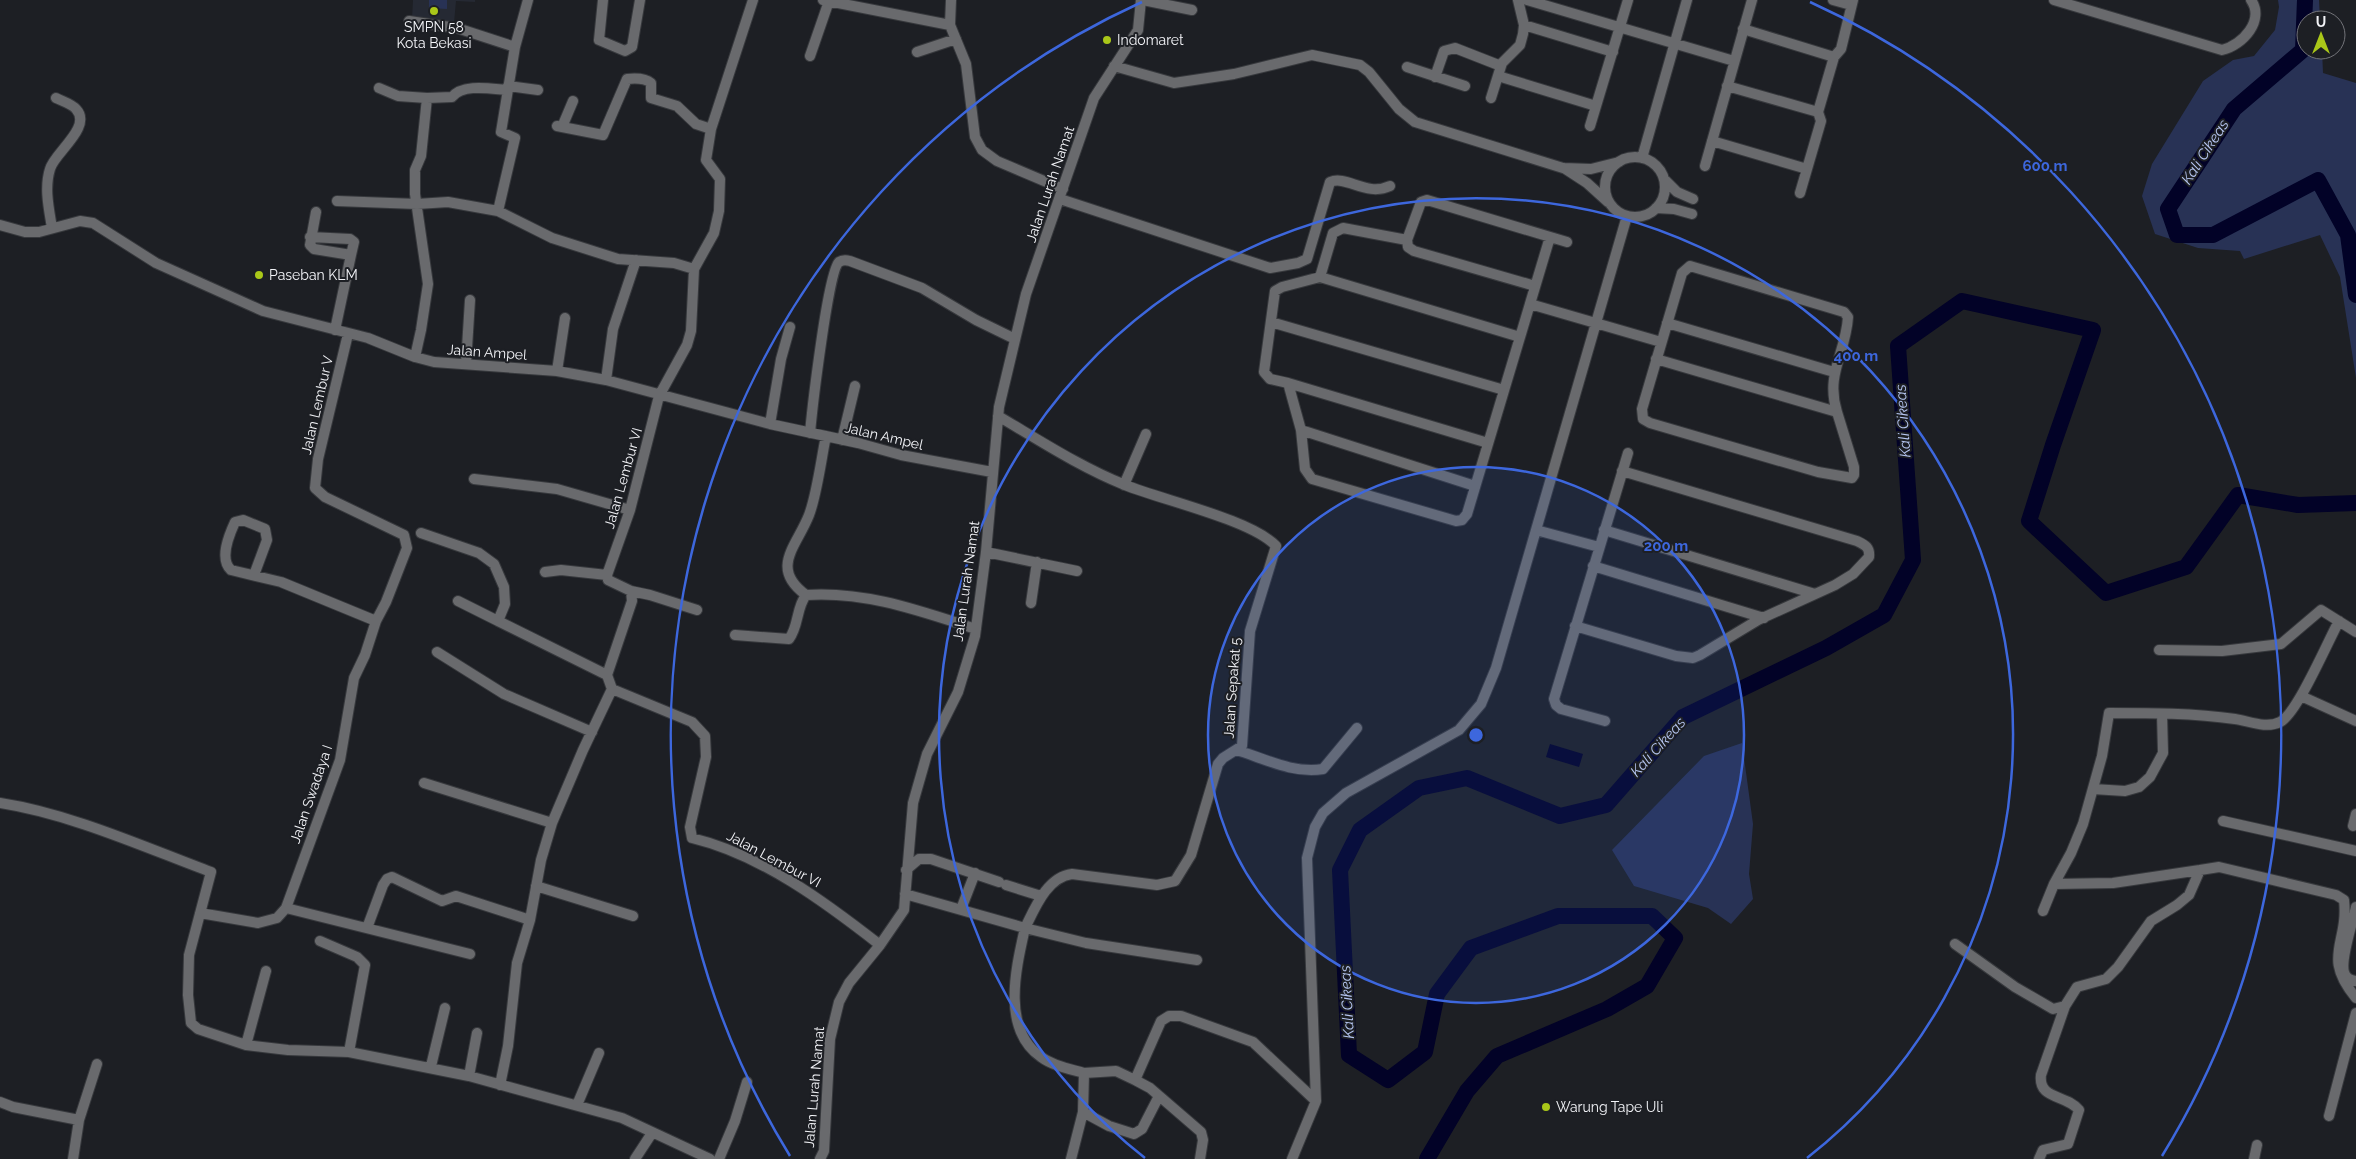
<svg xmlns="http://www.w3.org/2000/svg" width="2356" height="1159" viewBox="0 0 2356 1159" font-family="Raleway,sans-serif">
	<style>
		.built { fill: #252933 }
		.green { fill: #283255 }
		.water { fill: #020227 }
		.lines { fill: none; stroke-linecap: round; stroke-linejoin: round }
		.river { stroke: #020227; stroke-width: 16 }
		.minor-casing { stroke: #37393d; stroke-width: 12 }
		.minor { stroke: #696a6d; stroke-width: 10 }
		.ring { fill: none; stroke: #3d67dd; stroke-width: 2.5 }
		.poi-dot { fill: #aac719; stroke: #1d1f24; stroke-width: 2 }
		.labels { text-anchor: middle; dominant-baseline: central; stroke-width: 4; stroke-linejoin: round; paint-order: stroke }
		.poi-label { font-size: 14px; fill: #f3f4f8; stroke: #1d1f24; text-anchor: start }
		.street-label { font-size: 14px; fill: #f3f4f8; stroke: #1d1f24 }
		.water-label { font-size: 15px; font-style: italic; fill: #b7c7f3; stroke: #1d1f24 }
		.centre { fill: #3d67dd; stroke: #1d1f24; stroke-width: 2.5 }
		.ring-label { font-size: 15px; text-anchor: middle; font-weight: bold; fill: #3d67dd; stroke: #1d1f24; stroke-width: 4; stroke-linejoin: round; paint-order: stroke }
	</style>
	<rect width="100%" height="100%" fill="#1d1f24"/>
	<!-- built -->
	<path class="built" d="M413,0h62v2l-19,-1 -2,22 -42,-4z"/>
	<!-- green -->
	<path class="green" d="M429,0h18v9l-18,-1z
		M2278,0h41l1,20h-14v30h16l1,23 33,10v295l-16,-101 -20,-42 -76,24 -4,-8 -42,-3 -43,-14 -13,-38 10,-32 51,-83 30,-21 21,-4 21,-26 4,-23z
		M1742,743l11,81 -4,50 4,25 -22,25 -23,-16 -74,-22 -22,-36 92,-94z"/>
	<!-- water -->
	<path class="water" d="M1550,744l33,10 -4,13 -33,-10z"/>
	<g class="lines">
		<!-- river -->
		<path class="river" d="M2305,0l-2,50 -69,59 -66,100 9,26h36l105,-55 30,55 8,60
			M1427,1159l40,-68 30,-35 110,-47 40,-23 28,-48 -23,-22h-94l-87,32 -34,46 -12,58 -37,28 -39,-25 -9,-185 20,-40 59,-42 48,-10 93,38 46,-11 77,-88 143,-69 58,-33 29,-55 -15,-214 64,-45 131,29 -40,115 -24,76 77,72 80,-26 52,-72 60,10 58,-2"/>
		<defs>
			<path id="minor" d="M603,0l-4,40 26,11 7,-4 8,-47
				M753,0l-42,129 -5,31 14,19 -1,32 -5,22 -20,36 -3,62 -4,14 -28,51 -29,114 -23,65 1,5 23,11 1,10 -25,74 5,14 80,33 13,14 1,21 -16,70 2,11c70,17 133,64 188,107
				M823,0l127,25 16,39 9,73 7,13 15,11 66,28
				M1143,0l49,10
				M1527,0l207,61
				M1833,0l18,5
				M2054,0l168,50c21,-5 43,-30 29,-50
				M409,21l48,7 58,19
				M950,25l1,-25
				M1524,25l89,27
				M1743,29l91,28
				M917,52l39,-13
				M810,56l19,-55
				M1114,66l60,17 60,-9 78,-19 48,10 9,7 30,37 16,13 148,46 28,1 28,-7
				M1407,67l58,19
				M1498,76l98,30
				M1435,77l9,-26 11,-3 46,18
				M508,86l30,4
				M1727,86l91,26
				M379,88l19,8 29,2
				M1491,98l11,-35 18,-18 3,-11 1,-9 -6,-25
				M557,126l46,9 24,-56c9,-1 18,-1 24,4v15l26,8 19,18 15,5
				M1590,126l38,-126
				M562,127l11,-26
				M1712,141l95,28
				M1605 187a30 30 0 1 1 60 0a30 30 0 1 1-60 0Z
				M1642,158l45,-158
				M1705,166l47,-166
				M1564,168l23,15 21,19
				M1664,179l13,13 16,7
				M1800,193l21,-72 -3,-9 16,-55 7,-8 12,-49
				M1060,199l210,69 28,-5 9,-4 23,-77c17,-7 36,15 60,4
				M337,201l80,3 31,-2 50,9 54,27 66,21 56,4 20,6
				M1656,208l18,1 18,5
				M498,211l17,-73 -14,-6 14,-85 13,-47
				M316,212l-6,33 4,4 37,6 -16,75
				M0,225l25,7h14l41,-11 13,2 63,40 107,48 105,27 47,19 19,5 123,9 49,9 164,44 88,19 43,12 91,17
				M52,228c-3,-19 -8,-40 -2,-59 4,-16 43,-42 26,-60 -4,-5 -14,-8 -20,-11
				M310,237l40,2 4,3 -3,13
				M1320,277l13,-44 10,-5 64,12
				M1535,286l-121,-35 -6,-4 -1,-7 14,-38 6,-2 140,42
				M1530,304l131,38
				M1271,322l233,68
				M1667,323l167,49
				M1520,337l-200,-60 -38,10 -7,4 -11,81 6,7 18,4 13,47 4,39 7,10 144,42 6,-1 5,-6 83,-277
				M415,357l6,-27 7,-46 -13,-90v-24l6,-14 6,-58 25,-1c11,-14 40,-8 56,-7
				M1656,359l181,53c-12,-38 9,-59 11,-95l-4,-5 -154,-46 -8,7 -40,136 1,10 7,4 168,49 34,6 2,-3v-8l-17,-55
				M466,364l4,-64
				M557,371l8,-53
				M606,380l7,-51 23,-69
				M1288,383l200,60
				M770,424l11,-65 9,-32
				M1301,430l174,56
				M810,433c2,-22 18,-162 29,-171 3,-2 7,-2 11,-1l72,27 54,32 39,19
				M842,440l13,-54
				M474,479l83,10 73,21
				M1124,485l22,-51
				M1536,530l63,17
				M1604,530l211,64
				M421,533l58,20 15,11 10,23 1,17 -7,17 109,54
				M986,552l91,19
				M1593,566l171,52
				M545,572l16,-2 46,5
				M254,575l13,-35 -2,-11 -22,-9 -8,2c-6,13 -16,37 -4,48l50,12 95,39
				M631,591l19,4 47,15
				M806,595c-37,-27 -9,-49 3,-80 8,-21 12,-55 17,-79
				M458,601l40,20
				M1031,603l6,-41
				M1575,626l101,30 17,2 7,-3 58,-35 77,-35 18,-11 16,-17c1,-10 -4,-12 -12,-16l-235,-70
				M735,635l54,4c10,-13 7,-31 17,-44 60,-4 114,16 170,34
				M2159,650l63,1 59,-7 40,-34 35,22
				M437,652l67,42 88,38
				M2301,696l55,25
				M1605,721l-44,-12 -5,-4 -2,-6 74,-246
				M1237,750c28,9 57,24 86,19l34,-41
				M424,783l128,40
				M2093,789l32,2 14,-4 11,-10 13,-24 -1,-39
				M0,803c71,11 144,44 211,69l-22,83 -1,40 3,28 7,6 48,16 42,5 61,2 120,24 153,42 88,41
				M2223,821l133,30
				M2353,826l3,-12
				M906,870l13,-11h12l68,23
				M2054,884l59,-1 87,-13
				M1006,885l35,11
				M536,886l97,30
				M905,894l120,34c10,-20 22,-51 47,-54l85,11 18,-4 16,-26 27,-91 5,-6 19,-12 8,-115 26,-85c-24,-26 -114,-46 -151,-61 -45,-18 -86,-45 -127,-69
				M963,904l12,-31
				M2356,907c-3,15 -16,51 -12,65 2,7 7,8 12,9
				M286,908l184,46
				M2043,911l11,-27 17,-31 12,-29 19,-68 7,-43c42,0 84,0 126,6 14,2 31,10 45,3 17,-8 48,-81 59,-101
				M200,913l58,10 19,-5 9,-10 54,-148 14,-82 11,-23 11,-34 10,-19 21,-54 -3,-13 -79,-38 -10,-9 3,-29 30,-125
				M367,928l16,-43 4,-6 5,-2 50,24 14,-5 74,24
				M320,941l37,16 8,8 -16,87
				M1955,944l60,43 38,22 12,-3 12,-19 29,-8 12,-12 33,-46 26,-16 12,-10 11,-25 19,-3 117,28 8,5c5,44 -23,56 12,98
				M246,1045l20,-74
				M431,1066l14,-58
				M1084,1073l32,-2 19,9 26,-59 8,-5h12l72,26 63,59
				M469,1076l8,-43
				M1135,1080l15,8 51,44 2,8 -3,19
				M500,1085l8,-39 9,-83 13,-43 11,-60 11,-37 31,-73 29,-61
				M0,1102l13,5 66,13 -6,39
				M577,1105l22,-52
				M1083,1112l26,14 25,8 8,-5 17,-33
				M2329,1116l27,-103
				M79,1120l18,-56
				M635,1159l17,-26
				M719,1159l16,-38 12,-39
				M820,1159l4,-8 6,-112 9,-37 10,-19 31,-38 24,-35 9,-107 14,-49 31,-62 17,-56 11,-84 13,-145 27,-113 68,-196 44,-68 3,-30
				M1071,1159l12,-47 1,-39c-14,-4 -31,-7 -43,-16 -40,-28 -25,-89 -16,-129l61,15 111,17
				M1292,1159l24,-58 -9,-243 8,-31 8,-14 23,-20 113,-63 22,-26 15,-36 131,-452
				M2039,1159l4,-9 25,-6 11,-34c-13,-16 -41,-10 -38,-35l24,-69
				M2254,1159l3,-14"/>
		</defs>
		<!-- minor casing -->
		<use href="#minor" class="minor-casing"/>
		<!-- minor -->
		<use href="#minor" class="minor"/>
	</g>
	<!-- distance rings -->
	<circle cx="1476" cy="735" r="268" fill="#3d67dd" fill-opacity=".12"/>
	<g class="ring">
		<circle cx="1476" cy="735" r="268"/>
		<path d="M1145 1158A537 537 0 1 1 1807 1158"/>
		<path d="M790 1156A805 805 0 0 1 1142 2M1810 2A805 805 0 0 1 2162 1156"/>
	</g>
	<!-- markers -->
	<g class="poi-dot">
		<circle cx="434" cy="11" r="5"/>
		<circle cx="1107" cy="40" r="5"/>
		<circle cx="259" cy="275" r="5"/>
		<circle cx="1546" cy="1107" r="5"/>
	</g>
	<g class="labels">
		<!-- poi labels -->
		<g class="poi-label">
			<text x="434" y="27" text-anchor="middle">SMPN 58<tspan x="434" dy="16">Kota Bekasi</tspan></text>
			<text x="1117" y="40">Indomaret</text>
			<text x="269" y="275">Paseban KLM</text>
			<text x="1556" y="1107">Warung Tape Uli</text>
		</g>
		<!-- street labels -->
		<g class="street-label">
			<text transform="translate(1050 184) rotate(-71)">Jalan Lurah Namat</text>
			<text transform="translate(487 352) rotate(4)">Jalan Ampel</text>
			<text transform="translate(317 405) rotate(-77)">Jalan Lembur V</text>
			<text transform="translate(884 436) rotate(13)">Jalan Ampel</text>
			<text transform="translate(623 478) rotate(-74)">Jalan Lembur VI</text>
			<text transform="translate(966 581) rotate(-82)">Jalan Lurah Namat</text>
			<text transform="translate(1232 688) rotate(-86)">Jalan Sepakat 5</text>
			<text transform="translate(311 794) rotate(-71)">Jalan Swadaya I</text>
			<text transform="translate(774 859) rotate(28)">Jalan Lembur VI</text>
			<text transform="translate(814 1087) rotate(-85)">Jalan Lurah Namat</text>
		</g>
		<!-- water labels -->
		<g class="water-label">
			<text transform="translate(2205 152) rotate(-57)">Kali Cikeas</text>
			<text transform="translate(1903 421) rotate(-94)">Kali Cikeas</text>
			<text transform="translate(1658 747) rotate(-48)">Kali Cikeas</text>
			<text transform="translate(1347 1002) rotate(-93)">Kali Cikeas</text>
		</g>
	</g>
	<circle cx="1476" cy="735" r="8" class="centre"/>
	<g class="ring-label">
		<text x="2045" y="171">600 m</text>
		<text x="1856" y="361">400 m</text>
		<text x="1666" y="551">200 m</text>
	</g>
	<!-- north arrow -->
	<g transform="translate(2321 35)"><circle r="24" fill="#1d1f24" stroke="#737479"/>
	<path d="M0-4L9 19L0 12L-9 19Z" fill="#aac719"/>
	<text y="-8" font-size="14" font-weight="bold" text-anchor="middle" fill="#f3f4f8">U</text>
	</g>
</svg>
